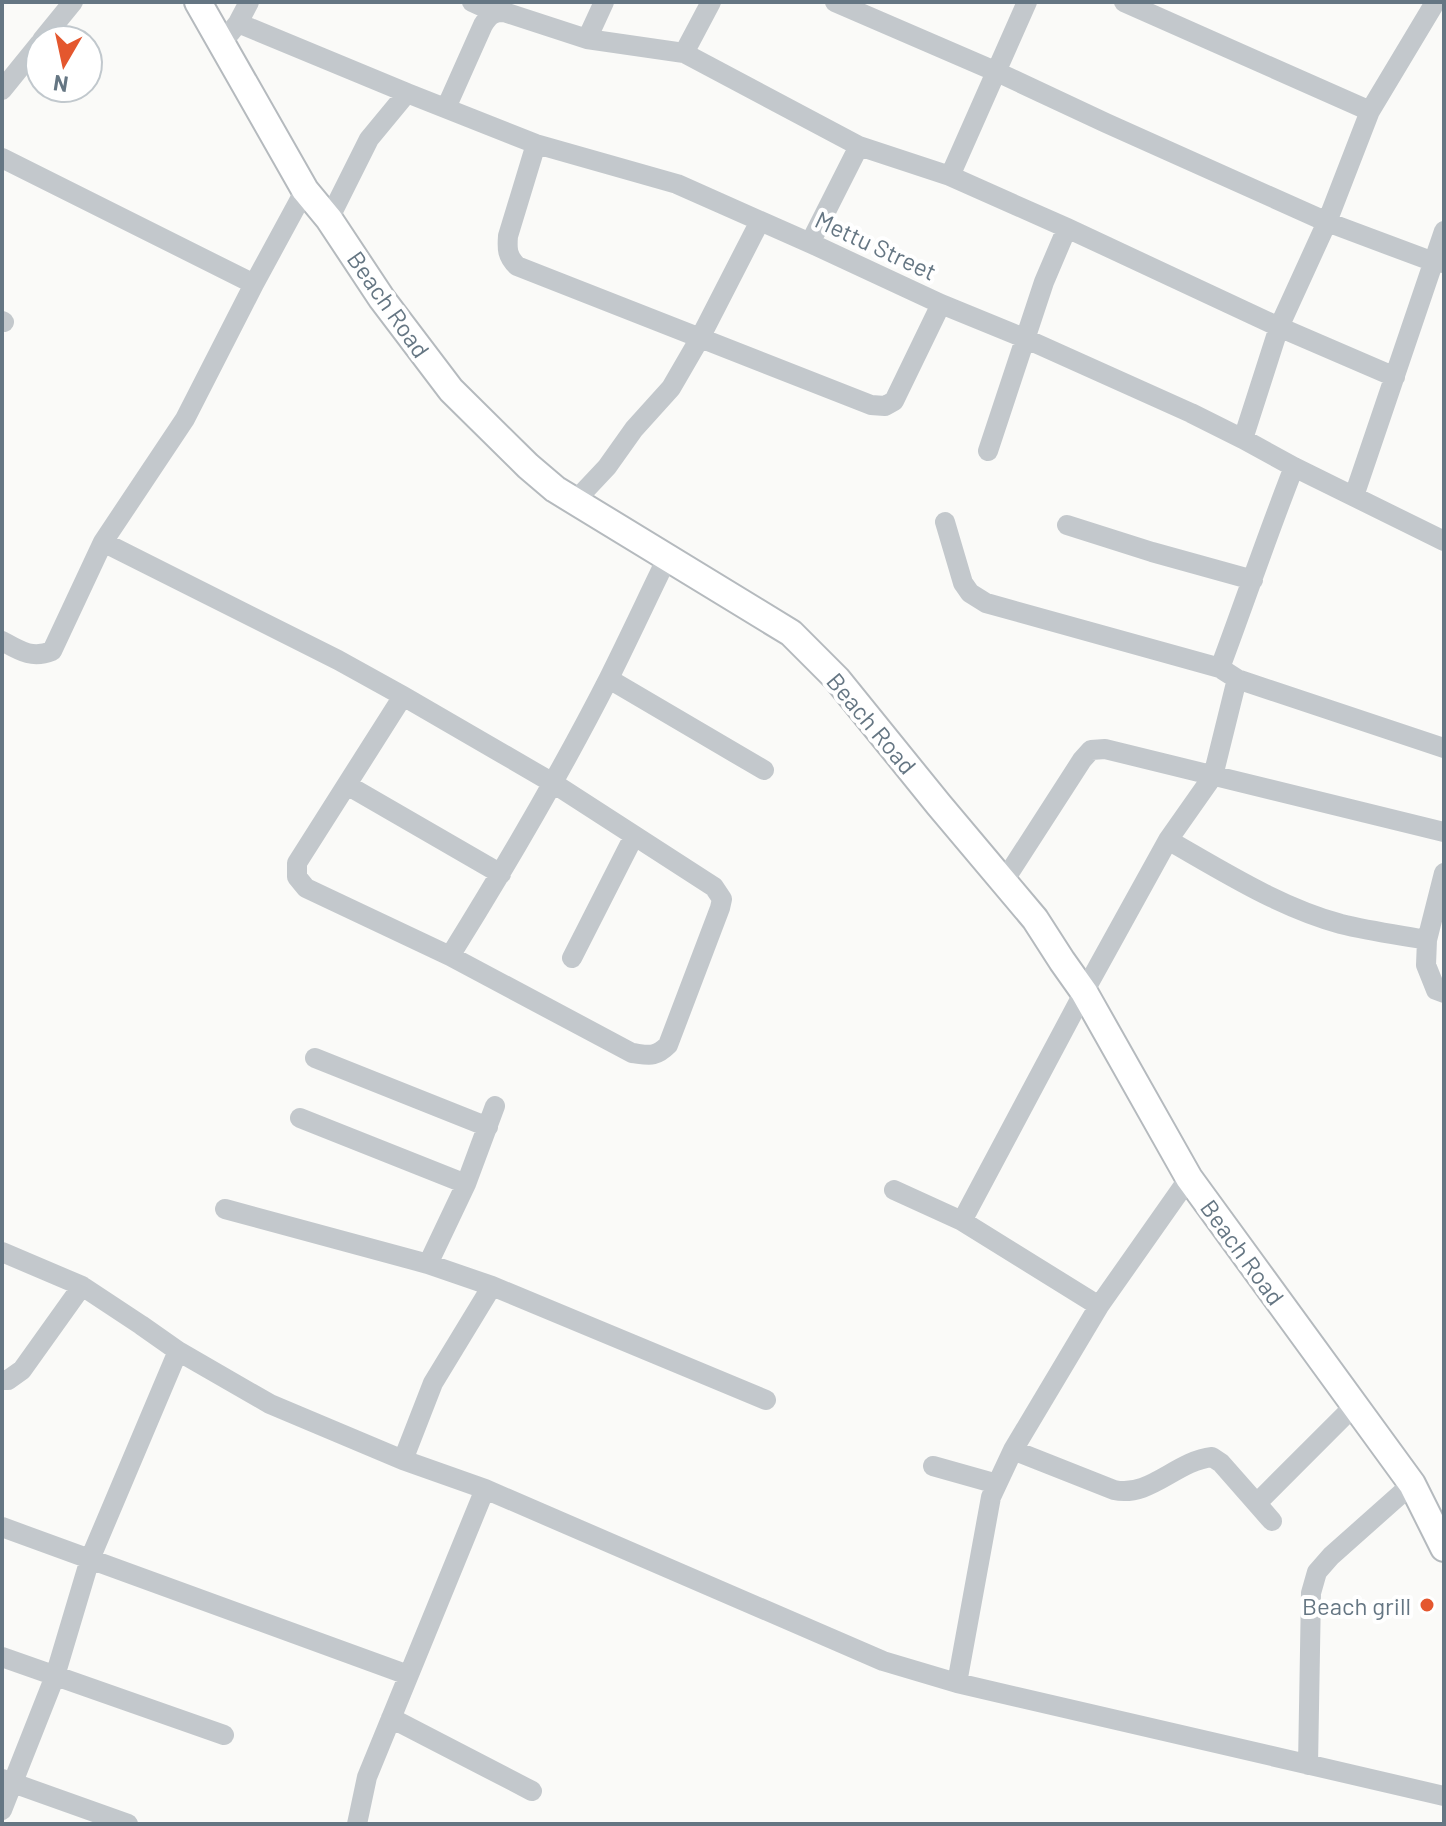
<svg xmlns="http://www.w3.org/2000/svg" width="1446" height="1826" viewBox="0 0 1446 1826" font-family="Barlow,sans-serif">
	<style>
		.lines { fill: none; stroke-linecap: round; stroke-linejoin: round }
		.major-casing { stroke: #b5babe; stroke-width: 30 }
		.minor { stroke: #c3c8cc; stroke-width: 20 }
		.major { stroke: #fff; stroke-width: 26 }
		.poi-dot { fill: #e4572e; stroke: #fff; stroke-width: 3 }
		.labels { text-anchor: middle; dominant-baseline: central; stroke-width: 8; stroke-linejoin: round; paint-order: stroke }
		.street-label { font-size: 24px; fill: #657683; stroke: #fff }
		.poi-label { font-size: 24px; fill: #657683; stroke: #fff; text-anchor: end }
	</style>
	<rect width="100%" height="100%" fill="#fafaf8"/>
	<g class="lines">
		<defs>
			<path id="major" d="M198,2l107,188 24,29 53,80 69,91 77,76 27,23 236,144 46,46 102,126 96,114 27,42 22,31 105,186 223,306 32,64"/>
		</defs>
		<!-- major casing -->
		<use href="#major" class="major-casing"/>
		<!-- minor -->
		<path class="minor" d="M472,2l22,10 4,-10
			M835,2l162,70 109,51 221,99 107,40 10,1
			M1124,2l246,109 -43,111 -48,105 -36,112
			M238,23l169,70
			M230,33l8,-10 11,-21
			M587,39l17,-37
			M42,40l31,-38
			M684,53l27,-51
			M2,90l38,-47
			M446,108l37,-83c6,-10 10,-13 21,-13l83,27 97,14 175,93 91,30 117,52 212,99 116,50
			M1370,111l63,-105v-4
			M536,144l-28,92c-1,13 -1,20 9,30l354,139 14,1 9,-5 47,-97
			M2,158l252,126
			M950,176l77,-174
			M329,219l40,-80 38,-46 129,51 141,40 133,59 131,61 83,34 167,75 52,26 51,28 150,74
			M810,243l49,-97
			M2,321l2,1
			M988,451l56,-169 23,-54
			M1354,496l90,-265
			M575,501l32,-34 27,-38 37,-41 29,-50 60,-117
			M945,522l18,61 7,10 16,10 234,65
			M1067,525l85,27 101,28
			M103,542l235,118 65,36 150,87 161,104 8,12 -2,9 -52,137c-13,13 -19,10 -36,8l-182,-97 -144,-68 -9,-11v-14l106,-167
			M2,641c18,10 30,18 50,10l51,-109 82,-123 69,-135 51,-94
			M609,679l155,91
			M1237,679l207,69
			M347,785l154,89
			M1168,840c56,32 111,67 173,84 28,7 58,11 86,16l17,-67
			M1004,881l78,-121 9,-10 14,-1 339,83
			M1427,940l-1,25 10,25 8,3
			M450,956c56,-90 110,-182 159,-278 20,-40 39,-81 59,-122
			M572,958l62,-122
			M315,1058l173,69
			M300,1118l166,66
			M894,1190l68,31 137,85
			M225,1209l203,55 64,22 274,114
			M962,1221l122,-229 84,-152 45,-64 24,-97 -17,-11c25,-67 48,-135 74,-201
			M2,1252l80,34 59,39 37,26 92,53 133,56 82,29 398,172 74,22 487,113
			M428,1264l38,-80 29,-78
			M2,1380h6l14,-10 60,-84
			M1013,1450l101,40c36,8 62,-29 98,-33l9,6 51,58
			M403,1460l30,-77 59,-97
			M933,1466l64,18
			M1257,1503l98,-98
			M2,1527l406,148
			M2,1657l222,78
			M957,1683l34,-186 22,-47 86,-144 90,-128
			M391,1718l141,73
			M1308,1765l3,-172 6,-21 14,-16 81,-72
			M2,1779l126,45
			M2,1810l53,-134 35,-117 88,-208
			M357,1824l10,-47 118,-288"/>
		<!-- major -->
		<use href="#major" class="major"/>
	</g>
	<!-- markers -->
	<circle class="poi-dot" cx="1427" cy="1605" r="8"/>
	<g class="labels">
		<!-- street labels -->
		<g class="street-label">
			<text transform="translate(876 245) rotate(25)">Mettu Street</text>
			<text transform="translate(389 304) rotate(55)">Beach Road</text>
			<text transform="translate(872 723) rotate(50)">Beach Road</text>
			<text transform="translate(1243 1252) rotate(54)">Beach Road</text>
		</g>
		<!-- poi labels -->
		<g class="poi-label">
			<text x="1411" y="1605">Beach grill</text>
		</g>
	</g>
	<!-- border -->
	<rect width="1446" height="1826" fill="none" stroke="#657683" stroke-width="8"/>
	<!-- north arrow -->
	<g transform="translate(64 64) rotate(189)"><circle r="38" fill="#ffffff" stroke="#c1c8cd" stroke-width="2"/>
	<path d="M0-6L14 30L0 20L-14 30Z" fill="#e4572e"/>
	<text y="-12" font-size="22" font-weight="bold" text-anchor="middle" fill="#657683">N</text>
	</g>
</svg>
